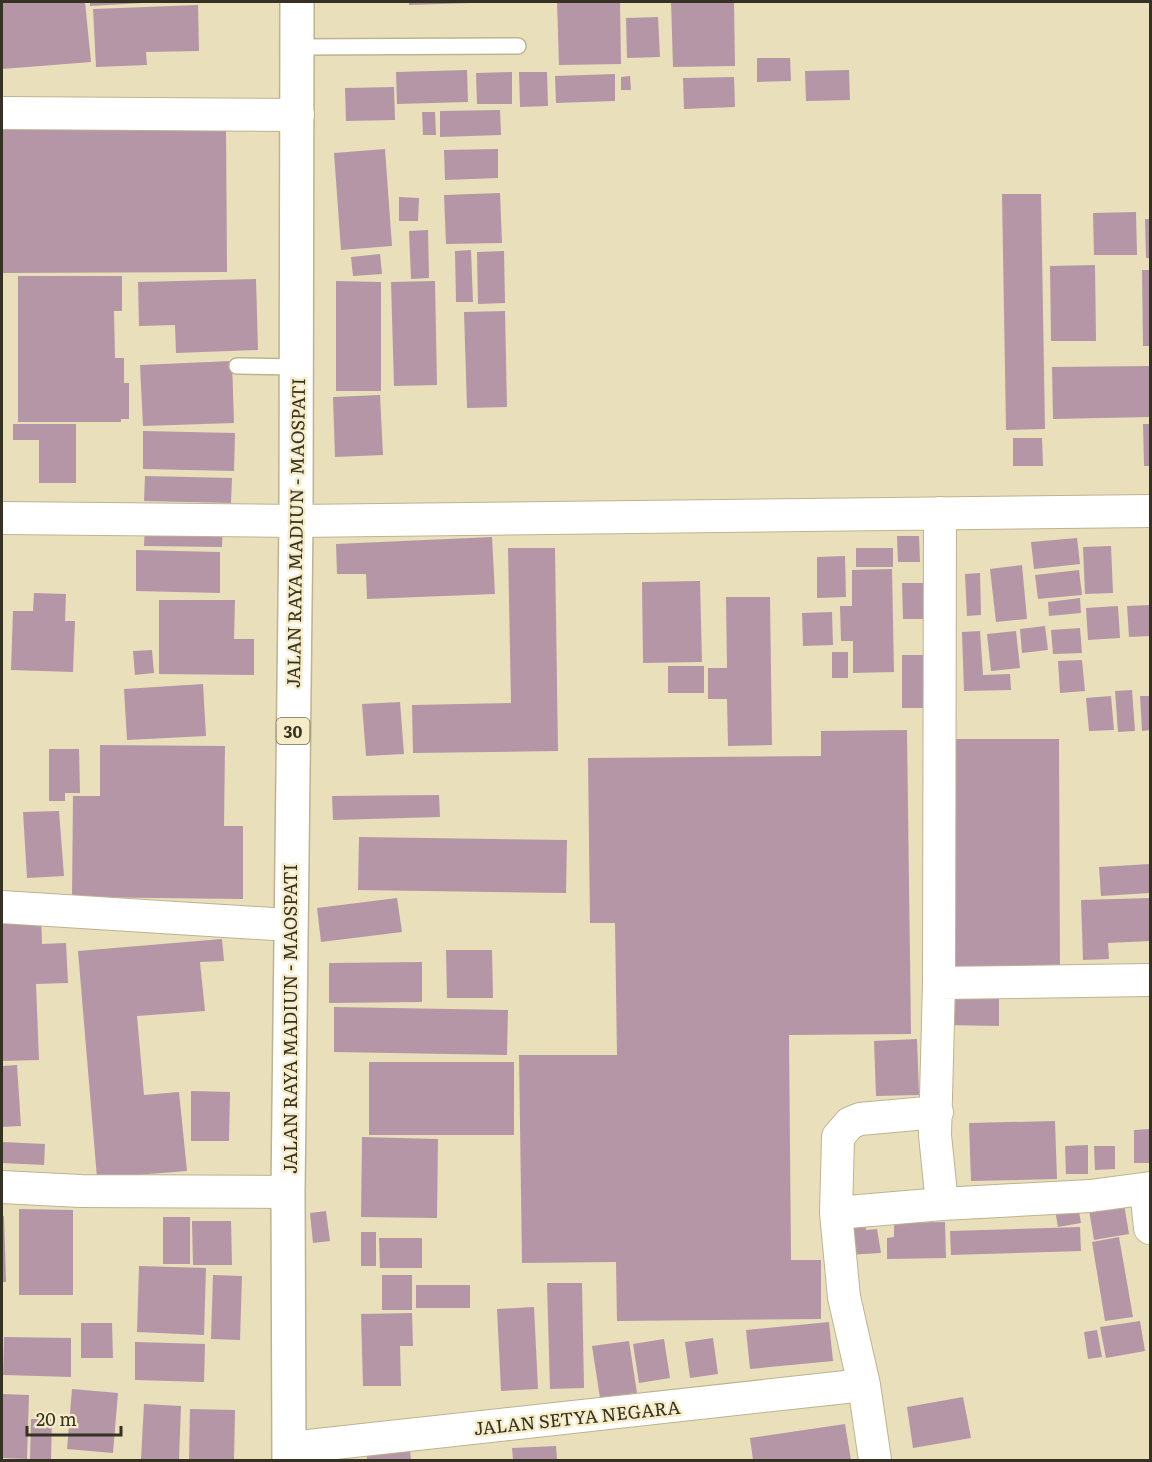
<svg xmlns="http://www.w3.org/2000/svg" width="1152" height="1462" viewBox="0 0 1152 1462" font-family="Literata,serif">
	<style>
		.building { fill: #b596a7 }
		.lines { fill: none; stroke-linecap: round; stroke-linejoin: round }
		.lane-casing { stroke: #bdb390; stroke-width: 18 }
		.street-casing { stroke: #bdb390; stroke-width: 34 }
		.highway-casing { stroke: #bdb390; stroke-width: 36 }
		.lane { stroke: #fff; stroke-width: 15 }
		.street { stroke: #fff; stroke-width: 32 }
		.highway { stroke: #fff; stroke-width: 33 }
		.labels { text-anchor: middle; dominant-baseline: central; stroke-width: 5; stroke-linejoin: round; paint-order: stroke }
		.shield { fill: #f6ecc8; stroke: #6f6954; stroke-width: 1.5 }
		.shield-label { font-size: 16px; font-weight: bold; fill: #353123 }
		.street-label { font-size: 18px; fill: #353123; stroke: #f6ecc8 }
	</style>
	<rect width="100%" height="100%" fill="#e9dfbb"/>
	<!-- building -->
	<path class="building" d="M2,2h83l6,60 -89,7z
		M90,2h53v1l-53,3z
		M409,2h63v1l-63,2z
		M557,2h63l1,62 -62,1z
		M671,2h63l1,64 -62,1z
		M198,5l1,46 -53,1 1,13 -51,2 -3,-58z
		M658,17l2,40 -33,1 -1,-40z
		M757,58h33l1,23 -34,1z
		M467,70l1,32 -71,2 -1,-32z
		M849,70l1,30 -44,1 -1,-30z
		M512,72v32h-35l-1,-31z
		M519,72h28l1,34 -28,1z
		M615,74v27l-59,2 -1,-27z
		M630,76l1,14h-10v-13z
		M734,77l1,30 -51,2 -1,-31z
		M394,87l1,33 -49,1 -1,-33z
		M500,110l1,25 -61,2v-26z
		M422,112h13l1,23h-13z
		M226,125l1,147 -225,1v-147z
		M385,149l7,97 -51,4 -7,-97z
		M498,149v29l-53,2 -1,-30z
		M500,193l2,50 -56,1 -2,-49z
		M1002,194h39l4,235 -39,1z
		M399,197l20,1 -1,23h-19z
		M1136,212l1,43h-43l-1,-42z
		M1145,219h5v39h-4z
		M428,230l1,48 -18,1 -2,-48z
		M471,250l2,52h-17l-1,-51z
		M504,251l1,52 -27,1 -1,-52z
		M380,254l2,20 -29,2 -2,-19z
		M1095,265l1,76h-45l-1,-75z
		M1142,270h8v76h-7z
		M18,276h104v35h-8l1,47h9v25h5v36h-8v3h-103z
		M256,279l2,71 -82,3 -1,-28 -36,1 -1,-44z
		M336,281l45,1v109h-45z
		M435,281l2,104 -43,1 -3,-104z
		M505,311l2,96 -40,1 -3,-96z
		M232,361l2,62 -91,3 -3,-61z
		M1150,366v51l-97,2 -1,-52z
		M380,395l3,60 -48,2 -2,-60z
		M13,424h63v59h-37v-43h-26z
		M1143,424h7v42h-6z
		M143,431l92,2 -1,38 -91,-2z
		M1013,438h29l1,28h-30z
		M145,476l87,2 -1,25 -87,-2z
		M145,521l78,2 -1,24 -78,-1z
		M897,536h22l1,26h-22z
		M492,537l3,57 -128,5 -1,-25h-29l-1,-30z
		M1077,538l3,26 -46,5 -3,-27z
		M1111,546l2,47 -28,1 -2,-47z
		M508,548h47l3,203 -145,2 -1,-48 99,-2z
		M856,548h37v19h-37z
		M136,550l84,2v41l-84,-2z
		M845,556l1,41 -29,1v-41z
		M1022,565l5,54 -31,3 -6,-53z
		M892,569l2,103 -41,1v-32h-12l-1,-35h12v-36z
		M1079,570l3,25 -44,4 -3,-24z
		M980,573l1,42 -14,1 -2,-42z
		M700,581l2,81 -59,1 -1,-81z
		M902,583h33v36h-32z
		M34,593l32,1 -1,27h10l-2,51 -62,-2 2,-59h20z
		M726,597h44l2,148 -44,1 -1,-47h-19v-31h19z
		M1080,598l1,15 -32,3 -1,-14z
		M159,600h76l-1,39h20v36l-95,-1z
		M1150,605v31l-21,1 -2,-31z
		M1118,606l2,32 -32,2 -2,-32z
		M832,612l1,33 -30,1 -1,-33z
		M1045,626l3,24 -26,3 -2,-24z
		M1080,628l2,25 -29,1 -2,-24z
		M980,631l3,44 27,-1 1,16 -47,1 -2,-59z
		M1016,631l4,37 -29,3 -4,-37z
		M152,650l2,23 -19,2 -2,-24z
		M832,652h16v26h-16z
		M902,655h24l1,53h-25z
		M1082,660l3,31 -25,2 -2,-32z
		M668,666h36v27h-36z
		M203,684l3,52 -79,4 -3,-51z
		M1132,690l3,41 -17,1 -3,-41z
		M1111,696l3,34 -25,1 -3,-33z
		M1140,696h10v34l-8,1z
		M400,702l4,52 -38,2 -4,-52z
		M907,730l4,304 -122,1 2,225h30v59l-204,2 -1,-59 -94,1 -3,-208h98l-2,-132h-25l-2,-165 233,-2v-25z
		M947,739h112l1,233h-111z
		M100,745l125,1 -1,80h19v73l-171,-2 1,-101h27z
		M49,749h30l1,44h-15v8h-16z
		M439,795l1,22 -107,3 -1,-24z
		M59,811l5,65 -37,2 -4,-66z
		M359,837l208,3 -1,53 -208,-3z
		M1150,864v29l-49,3 -2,-29z
		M397,898l5,34 -81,10 -4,-34z
		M1150,898v43l-42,2 1,16 -26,1 -2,-60z
		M41,915l1,29 24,-1 2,40 -32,1 3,76 -37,1v-144z
		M222,939l2,22 -24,1 5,49 -68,5 7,79 35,-3 8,79 -90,7 -19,-227z
		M446,950h46l1,48h-46z
		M422,962v40l-93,1v-40z
		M945,994l54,1v31l-54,-1z
		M334,1007l174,3 -1,45 -173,-3z
		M917,1039l2,56 -43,1 -2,-55z
		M369,1062h145v73h-145z
		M17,1065l4,61 -19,1v-61z
		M191,1091l39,1 -1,49h-38z
		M1055,1121l2,58 -86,2 -2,-58z
		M1150,1129v34h-16v-33z
		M362,1137l76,2 -1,79 -76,-1z
		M2,1142l43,2 -1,21 -42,-2z
		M1088,1145v29h-22l-1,-28z
		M1094,1146h21v23l-20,1z
		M1124,1204l5,30 -35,6 -5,-30z
		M1078,1206l3,17 -23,4 -3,-17z
		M19,1209l54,1v85h-54z
		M326,1211l4,30 -17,2 -3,-30z
		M2,1216h2l2,66h-4z
		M163,1217h27v47h-27z
		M865,1219l1,11 11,-1 4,24 -35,2 -2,-35z
		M192,1221h39l1,44h-39z
		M945,1222l1,36 -59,1v-21l7,-1v-14z
		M1080,1227l1,24 -130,4 -1,-24z
		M361,1232h15v34h-15z
		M1119,1237l14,80 -28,4 -13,-79z
		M379,1238h43v30h-42z
		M139,1266l67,2 -2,67 -67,-3z
		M213,1275l29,1 -2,64 -29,-1z
		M382,1275h30v35h-30z
		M547,1283h35l2,105 -34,1z
		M416,1285h54v23h-54z
		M534,1307l4,82 -37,2 -4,-82z
		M412,1313l1,33h-13l1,40h-38l-2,-72z
		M1140,1321l5,30 -39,7 -6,-31z
		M829,1322l4,39 -83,8 -4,-39z
		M81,1323h31l1,35h-32z
		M1097,1330l5,27 -14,2 -4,-27z
		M4,1337l67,1v39l-68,-2z
		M713,1338l5,36 -28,4 -5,-36z
		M664,1339l6,39 -31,5 -6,-39z
		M629,1341l8,52 -37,5 -8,-52z
		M135,1342l70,2 -1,38 -69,-2z
		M72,1389l46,4 -5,60 -46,-4z
		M2,1394l27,1 -2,64 -25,-1z
		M963,1397l8,41 -58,10 -6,-41z
		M144,1404l37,2 -2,54 -38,-1z
		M190,1409l45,1 -1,50h-45z
		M31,1419h21l-1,41h-21z
		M845,1424l6,36h-98l-3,-22z
		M409,1441l2,19h-44l-1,-15z
		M556,1446l1,14h-44l-1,-12z"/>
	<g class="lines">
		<defs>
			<path id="lane" d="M298,47l220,-1
				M237,366l60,1"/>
			<path id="street" d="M2,113l296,2
				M2,518l294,3 854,-10
				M2,907l287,18
				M1150,980l-211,3 -4,152 7,69 148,-8 60,-8
				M939,983l1,-470
				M2,1187l78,4 208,1
				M1146,1189l4,39
				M836,1213l106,-9
				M290,1448l574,-63
				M875,1460l-11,-75 -20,-88 -8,-84 2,-76 12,-14 10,-4 77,-7"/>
			<path id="highway" d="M289,1460l-1,-268 8,-671 1,-519"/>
		</defs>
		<!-- lane casing -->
		<use href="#lane" class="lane-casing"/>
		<!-- street casing -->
		<use href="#street" class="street-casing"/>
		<!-- highway casing -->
		<use href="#highway" class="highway-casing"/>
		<!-- lane -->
		<use href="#lane" class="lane"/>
		<!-- street -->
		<use href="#street" class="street"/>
		<!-- highway -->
		<use href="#highway" class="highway"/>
	</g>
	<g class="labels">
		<!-- shield labels -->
		<rect class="shield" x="276.5" y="718" width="33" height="26" rx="4.5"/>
		<g class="shield-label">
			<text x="293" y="731">30</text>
		</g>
		<!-- street labels -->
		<g class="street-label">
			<text transform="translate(295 533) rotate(-89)">JALAN RAYA MADIUN - MAOSPATI</text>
			<text transform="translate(289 1019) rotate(-90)">JALAN RAYA MADIUN - MAOSPATI</text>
			<text transform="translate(577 1417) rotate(-6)">JALAN SETYA NEGARA</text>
		</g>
	</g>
	<!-- border -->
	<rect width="1152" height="1462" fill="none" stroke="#353123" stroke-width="6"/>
	<!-- scale -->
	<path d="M27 1426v9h94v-9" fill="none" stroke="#353123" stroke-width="3"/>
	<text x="36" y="1426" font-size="18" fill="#353123" stroke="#f6ecc8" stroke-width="4.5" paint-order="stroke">20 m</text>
</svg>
